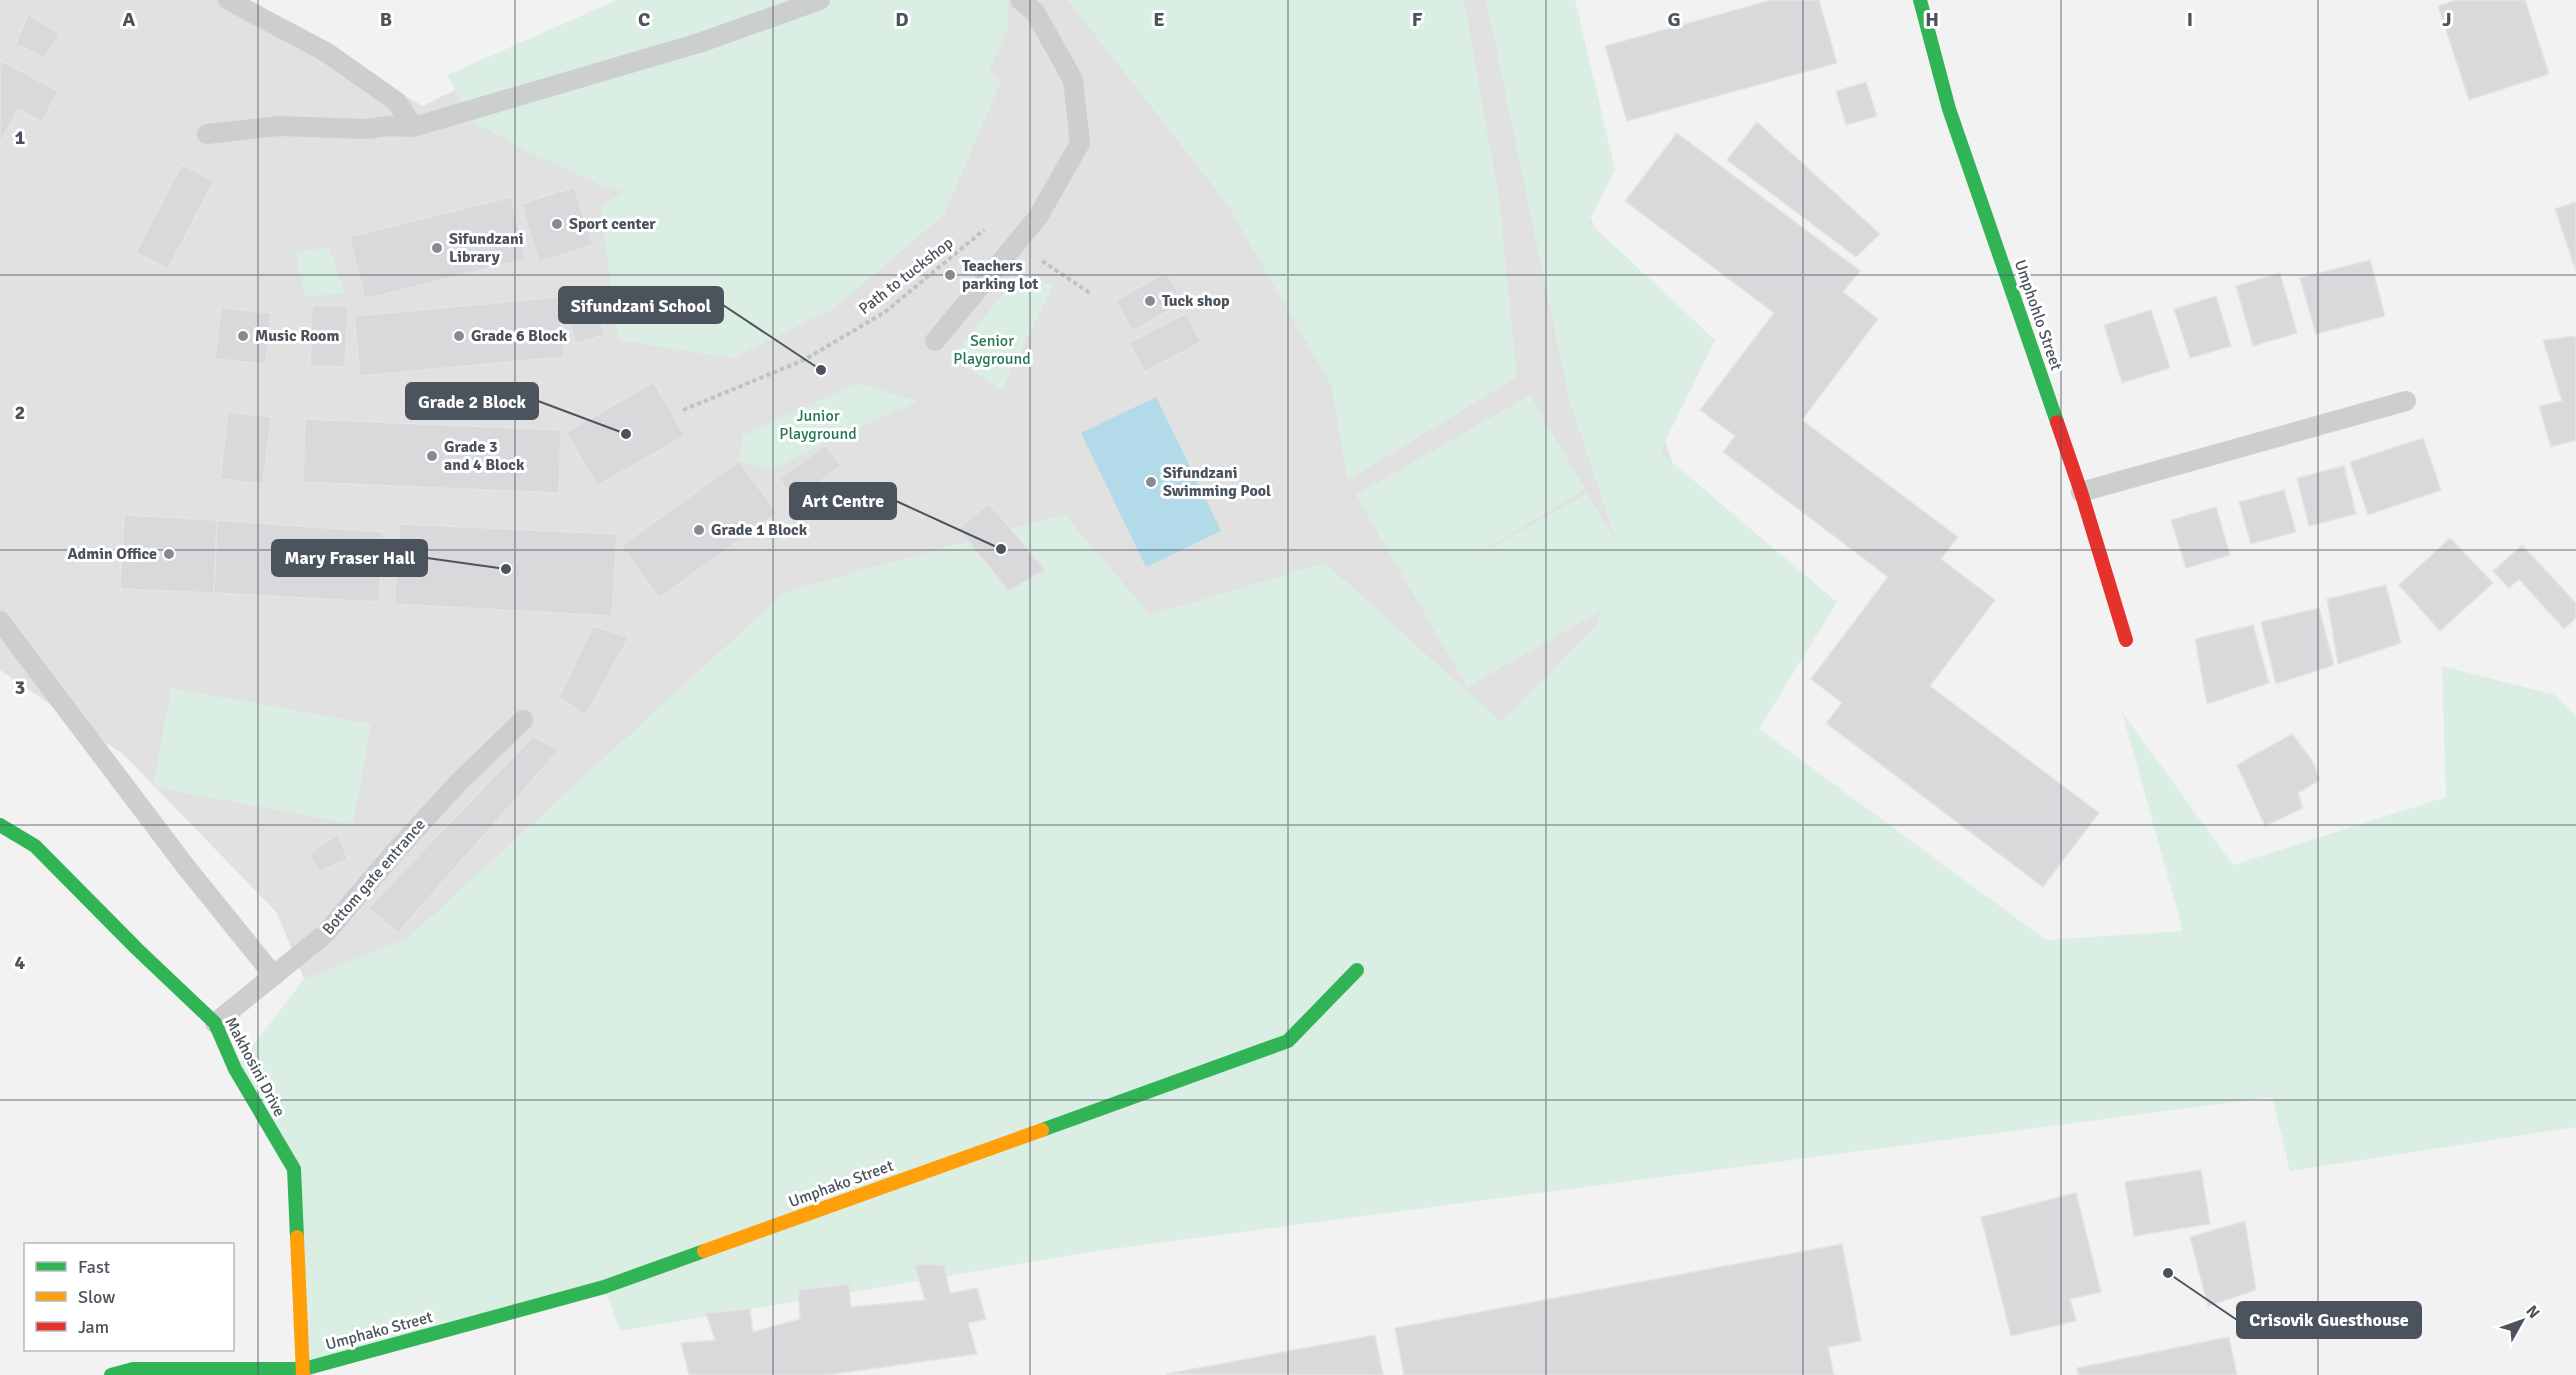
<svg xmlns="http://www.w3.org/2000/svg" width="2576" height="1375" viewBox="0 0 2576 1375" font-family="Signika,sans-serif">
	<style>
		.education { fill: #e1e1e2 }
		.green { fill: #daeee3 }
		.water { fill: #b3dae8 }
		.building { fill: #d9d9db; stroke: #e4e4e5; stroke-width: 1.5 }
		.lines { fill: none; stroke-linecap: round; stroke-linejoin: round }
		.path { stroke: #bcc5c2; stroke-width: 4; stroke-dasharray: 4.5 3; stroke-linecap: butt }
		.lane { stroke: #ccced0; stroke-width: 20 }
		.fast { stroke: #30b455; stroke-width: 14 }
		.slow { stroke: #ff9f0a; stroke-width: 14 }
		.jam { stroke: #e5322d; stroke-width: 14 }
		.grid { fill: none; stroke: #4b535d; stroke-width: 1.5; stroke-opacity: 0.55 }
		.poi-dot { fill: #868b91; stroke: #fff; stroke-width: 2 }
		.labels { text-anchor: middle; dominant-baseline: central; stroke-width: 6; stroke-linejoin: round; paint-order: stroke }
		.poi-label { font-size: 16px; font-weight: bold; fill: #4b535d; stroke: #fff; text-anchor: start }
		.street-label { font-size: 16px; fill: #4b535d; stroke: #fff }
		.park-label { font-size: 16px; fill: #237752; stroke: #fff }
		.grid-label { font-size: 20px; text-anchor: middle; font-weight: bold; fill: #4b535d; stroke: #fff; stroke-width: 6; stroke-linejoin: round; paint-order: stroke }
		.leader { fill: none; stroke: #4b535d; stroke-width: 2 }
		.callout-dot { fill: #4b535d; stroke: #fff; stroke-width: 2 }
		.callout { fill: #4b535d; stroke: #4b535d; stroke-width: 2 }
		.callout-label { font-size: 18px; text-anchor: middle; font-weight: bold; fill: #fff }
	</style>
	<rect width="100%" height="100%" fill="#f3f2f2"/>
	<!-- education -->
	<path class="education" d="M0,0h226l197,106 209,-106h887l210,634 -227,88 -1198,257 -27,-66 -153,-158 -124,-85z"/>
	<!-- green -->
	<path class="green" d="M617,0h390l2,27 -21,45 13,9 -57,134 -111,94 -101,49 -114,-18 -18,-134 24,-14 -16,-4 -77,-35 -58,-31 -26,-47z
		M1068,0h396l35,199 18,178 -169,103 -17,-95 -104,-181z
		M1486,0h89l40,169 -26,53 126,118 -55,112 177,150 -78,127 287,211 137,-9 -61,-219 111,153 213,-68 -4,-131 113,29 21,21v411l-286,44 -18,-74 -1175,154 -477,80 -16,-44 -300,82 -10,-200 -59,-100 69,-90 105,-42 376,-345 279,-78 86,101 175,-52 176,159 94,-95 6,-16 -134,76 -111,-192 174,-100 55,94 -137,84 139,-80 30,50 -48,-144z
		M329,247l15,46 -38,4 -11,-45z
		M1021,272l32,14 -51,104 -51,-32z
		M858,383l59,18 -146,68 -32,-8 4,-26z
		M171,688l200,36 -18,100 -200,-37z"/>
	<!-- water -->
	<path class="water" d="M1156,397l65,134 -75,36 -65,-134z"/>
	<!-- building -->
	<path class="building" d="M1772,0h47l18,63 -210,58 -22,-75z
		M2456,0h69l24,74 -80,26 -31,-94z
		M28,14l32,20 -16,24 -28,-14z
		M0,60l58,31 -16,31 -24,-13 -18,35z
		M1866,82l11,34 -31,9 -10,-34z
		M1757,122l123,112 -24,23 -129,-97z
		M1677,133l183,138 -17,21 35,27 -76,101 156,117 -17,22 54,41 -65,86 169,127 -56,74 -217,-164 16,-20 -31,-24 77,-102 -165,-125 12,-16 -35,-26 74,-97 -149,-112z
		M182,164l32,17 -46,88 -32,-17z
		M574,187l19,58 -54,17 -18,-58z
		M511,197l15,62 -161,40 -16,-62z
		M2576,202v69l-21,-62z
		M2370,260l15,56 -69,18 -16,-56z
		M1166,272l18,30 -51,29 -18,-30z
		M2280,273l17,60 -44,13 -17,-60z
		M590,288l15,47 -29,9 -15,-46z
		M2216,296l15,50 -41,12 -16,-49z
		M558,297l6,60 -204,19 -6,-60z
		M312,305l36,1 -3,61 -35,-1z
		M221,308l50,5 -5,51 -51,-5z
		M2151,310l19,58 -48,15 -18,-58z
		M1186,313l15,29 -56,30 -16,-29z
		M2576,336v104l-25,7 -12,-41 23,-5 -19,-61z
		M654,382l31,54 -88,50 -31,-54z
		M228,412l43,5 -8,67 -43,-5z
		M305,419l256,11 -2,63 -256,-11z
		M2423,438l18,52 -73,25 -18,-53z
		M826,445l15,21 -46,34 -16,-21z
		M739,461l38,52 -118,85 -38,-52z
		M2344,466l12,48 -47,12 -12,-48z
		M2284,490l12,42 -45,12 -12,-42z
		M989,503l56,67 -36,21 -51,-62z
		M2216,507l14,48 -44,13 -15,-48z
		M124,515l93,5 -3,73 -94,-4z
		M217,520l167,12 -5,70 -165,-9z
		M400,524l217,10 -5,82 -218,-12z
		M2450,538l43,45 -53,48 -41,-46z
		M2522,545l54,58v15l-12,11 -45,-50 -10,9 -16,-17z
		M2386,585l15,58 -63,21 -11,-65z
		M2319,608l15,57 -58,19 -15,-62z
		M2253,625l16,58 -62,21 -12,-65z
		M593,626l36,11 -43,78 -27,-18z
		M2292,734l20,26 8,20 -22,13 5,15 -38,18 -28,-61z
		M533,736l26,14 -161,183 -30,-25z
		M338,834l10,25 -29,13 -10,-18z
		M2201,1170l9,54 -76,12 -9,-54z
		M2076,1193l25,99 -31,7 6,22 -65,15 -30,-119z
		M2245,1221l11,69 -48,16 -18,-69z
		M1842,1244l19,97 -33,6 6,28h-430l-9,-47z
		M914,1264l30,1 6,28 27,-5 9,31 -18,4 9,31 -150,21h-138l-8,-32 34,-3 -9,-27 44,-4 3,23 47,-13 -2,-29 51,-6 2,23 74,-7z
		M1375,1335l8,40 -217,-1z
		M2229,1337l8,38h-159l-1,-7z"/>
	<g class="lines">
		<!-- path -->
		<path class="path" d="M1042,261l48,32
			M683,410l121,-50 81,-48 99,-82"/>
		<!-- lane -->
		<path class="lane" d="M413,127l286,-84 121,-43
			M207,134l71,-8 89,3 21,-3 25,1 -16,-25 -71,-50 -98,-52
			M935,341l103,-124 42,-74 -7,-63 -38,-68 -15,-12
			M2081,492l325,-91
			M0,621l186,246 88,109
			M215,1023l110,-89 69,-81 64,-70 65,-63"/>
		<!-- fast -->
		<path class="fast" d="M1920,0l29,109 108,313
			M0,825l35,21 102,103 78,74 20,46 59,100 3,68
			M1042,1130l246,-89 69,-71
			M111,1375l22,-6h171l300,-82 100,-36"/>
		<!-- slow -->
		<path class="slow" d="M297,1237l6,138
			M704,1251l338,-121"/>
		<!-- jam -->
		<path class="jam" d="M2057,422l24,70 45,148"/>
	</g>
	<!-- grid -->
	<path class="grid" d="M258,0v1375M515,0v1375M773,0v1375M1030,0v1375M1288,0v1375M1546,0v1375M1803,0v1375M2061,0v1375M2318,0v1375M0,275h2576M0,550h2576M0,825h2576M0,1100h2576"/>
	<!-- markers -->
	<g class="poi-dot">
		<circle cx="557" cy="224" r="6"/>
		<circle cx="437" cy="248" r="6"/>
		<circle cx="950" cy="275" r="6"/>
		<circle cx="1150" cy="301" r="6"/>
		<circle cx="243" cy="336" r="6"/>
		<circle cx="459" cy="336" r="6"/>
		<circle cx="432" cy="456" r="6"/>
		<circle cx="1151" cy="482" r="6"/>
		<circle cx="699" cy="530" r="6"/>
		<circle cx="169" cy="554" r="6"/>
	</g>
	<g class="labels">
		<!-- poi labels -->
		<g class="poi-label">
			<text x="569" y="224">Sport center</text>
			<text x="449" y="239">Sifundzani<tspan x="449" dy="18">Library</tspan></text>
			<text x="962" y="266">Teachers<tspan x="962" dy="18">parking lot</tspan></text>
			<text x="1162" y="301">Tuck shop</text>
			<text x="255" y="336">Music Room</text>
			<text x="471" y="336">Grade 6 Block</text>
			<text x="444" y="447">Grade 3<tspan x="444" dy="18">and 4 Block</tspan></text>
			<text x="1163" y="473">Sifundzani<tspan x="1163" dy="18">Swimming Pool</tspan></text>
			<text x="711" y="530">Grade 1 Block</text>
			<text x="157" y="554" text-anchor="end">Admin Office</text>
		</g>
		<!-- street labels -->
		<g class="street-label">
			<text transform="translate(906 276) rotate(-38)">Path to tuckshop</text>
			<text transform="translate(2038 315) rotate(71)">Umphohlo Street</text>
			<text transform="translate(374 877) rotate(-49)">Bottom gate entrance</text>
			<text transform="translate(255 1067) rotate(62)">Makhosini Drive</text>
			<text transform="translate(841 1184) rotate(-20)">Umphako Street</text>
			<text transform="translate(379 1331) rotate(-15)">Umphako Street</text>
		</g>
		<!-- park labels -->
		<g class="park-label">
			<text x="992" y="341">Senior<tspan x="992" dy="18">Playground</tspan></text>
			<text x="818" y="416">Junior<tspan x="818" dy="18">Playground</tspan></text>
		</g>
	</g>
	<g class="grid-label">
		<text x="129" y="26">A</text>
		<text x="386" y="26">B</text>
		<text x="644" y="26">C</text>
		<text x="902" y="26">D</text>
		<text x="1159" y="26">E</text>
		<text x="1417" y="26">F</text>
		<text x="1674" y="26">G</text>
		<text x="1932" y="26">H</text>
		<text x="2190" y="26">I</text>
		<text x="2447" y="26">J</text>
		<text x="20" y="144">1</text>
		<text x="20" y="419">2</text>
		<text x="20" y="694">3</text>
		<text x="20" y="969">4</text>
	</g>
	<!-- callouts -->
	<path class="leader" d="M821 370L723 305M626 434L538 401M1001 549L896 501M506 569L427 558M2168 1273L2237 1320"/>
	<g class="callout-dot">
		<circle cx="821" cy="370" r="6"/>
		<circle cx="626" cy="434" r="6"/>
		<circle cx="1001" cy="549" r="6"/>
		<circle cx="506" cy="569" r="6"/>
		<circle cx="2168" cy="1273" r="6"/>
	</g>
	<g class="callout">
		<rect x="559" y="287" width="164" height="36" rx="6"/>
		<rect x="406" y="383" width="132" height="36" rx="6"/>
		<rect x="790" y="483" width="106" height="36" rx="6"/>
		<rect x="272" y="540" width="155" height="36" rx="6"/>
		<rect x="2237" y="1302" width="184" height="36" rx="6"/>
	</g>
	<g class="callout-label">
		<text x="641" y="312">Sifundzani School</text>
		<text x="472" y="408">Grade 2 Block</text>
		<text x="843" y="507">Art Centre</text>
		<text x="350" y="564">Mary Fraser Hall</text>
		<text x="2329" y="1326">Crisovik Guesthouse</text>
	</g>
	<!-- legend -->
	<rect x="24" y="1243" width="210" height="108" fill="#ffffff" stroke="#b7babe" stroke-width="1.5"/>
	<rect x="36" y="1262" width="30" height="9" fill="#30b455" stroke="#b7babe" stroke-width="1.5"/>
	<text x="78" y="1273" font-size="18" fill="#4b535d">Fast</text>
	<rect x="36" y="1292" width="30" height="9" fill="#ff9f0a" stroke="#b7babe" stroke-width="1.5"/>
	<text x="78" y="1303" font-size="18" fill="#4b535d">Slow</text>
	<rect x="36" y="1322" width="30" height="9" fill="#e5322d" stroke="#b7babe" stroke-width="1.5"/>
	<text x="78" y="1333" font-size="18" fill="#4b535d">Jam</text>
	<!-- north arrow -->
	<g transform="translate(2522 1321) rotate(50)" stroke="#ffffff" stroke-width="4.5" paint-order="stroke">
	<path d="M0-4.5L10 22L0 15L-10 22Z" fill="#4b535d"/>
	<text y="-9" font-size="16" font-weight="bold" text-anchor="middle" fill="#4b535d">N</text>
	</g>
</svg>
